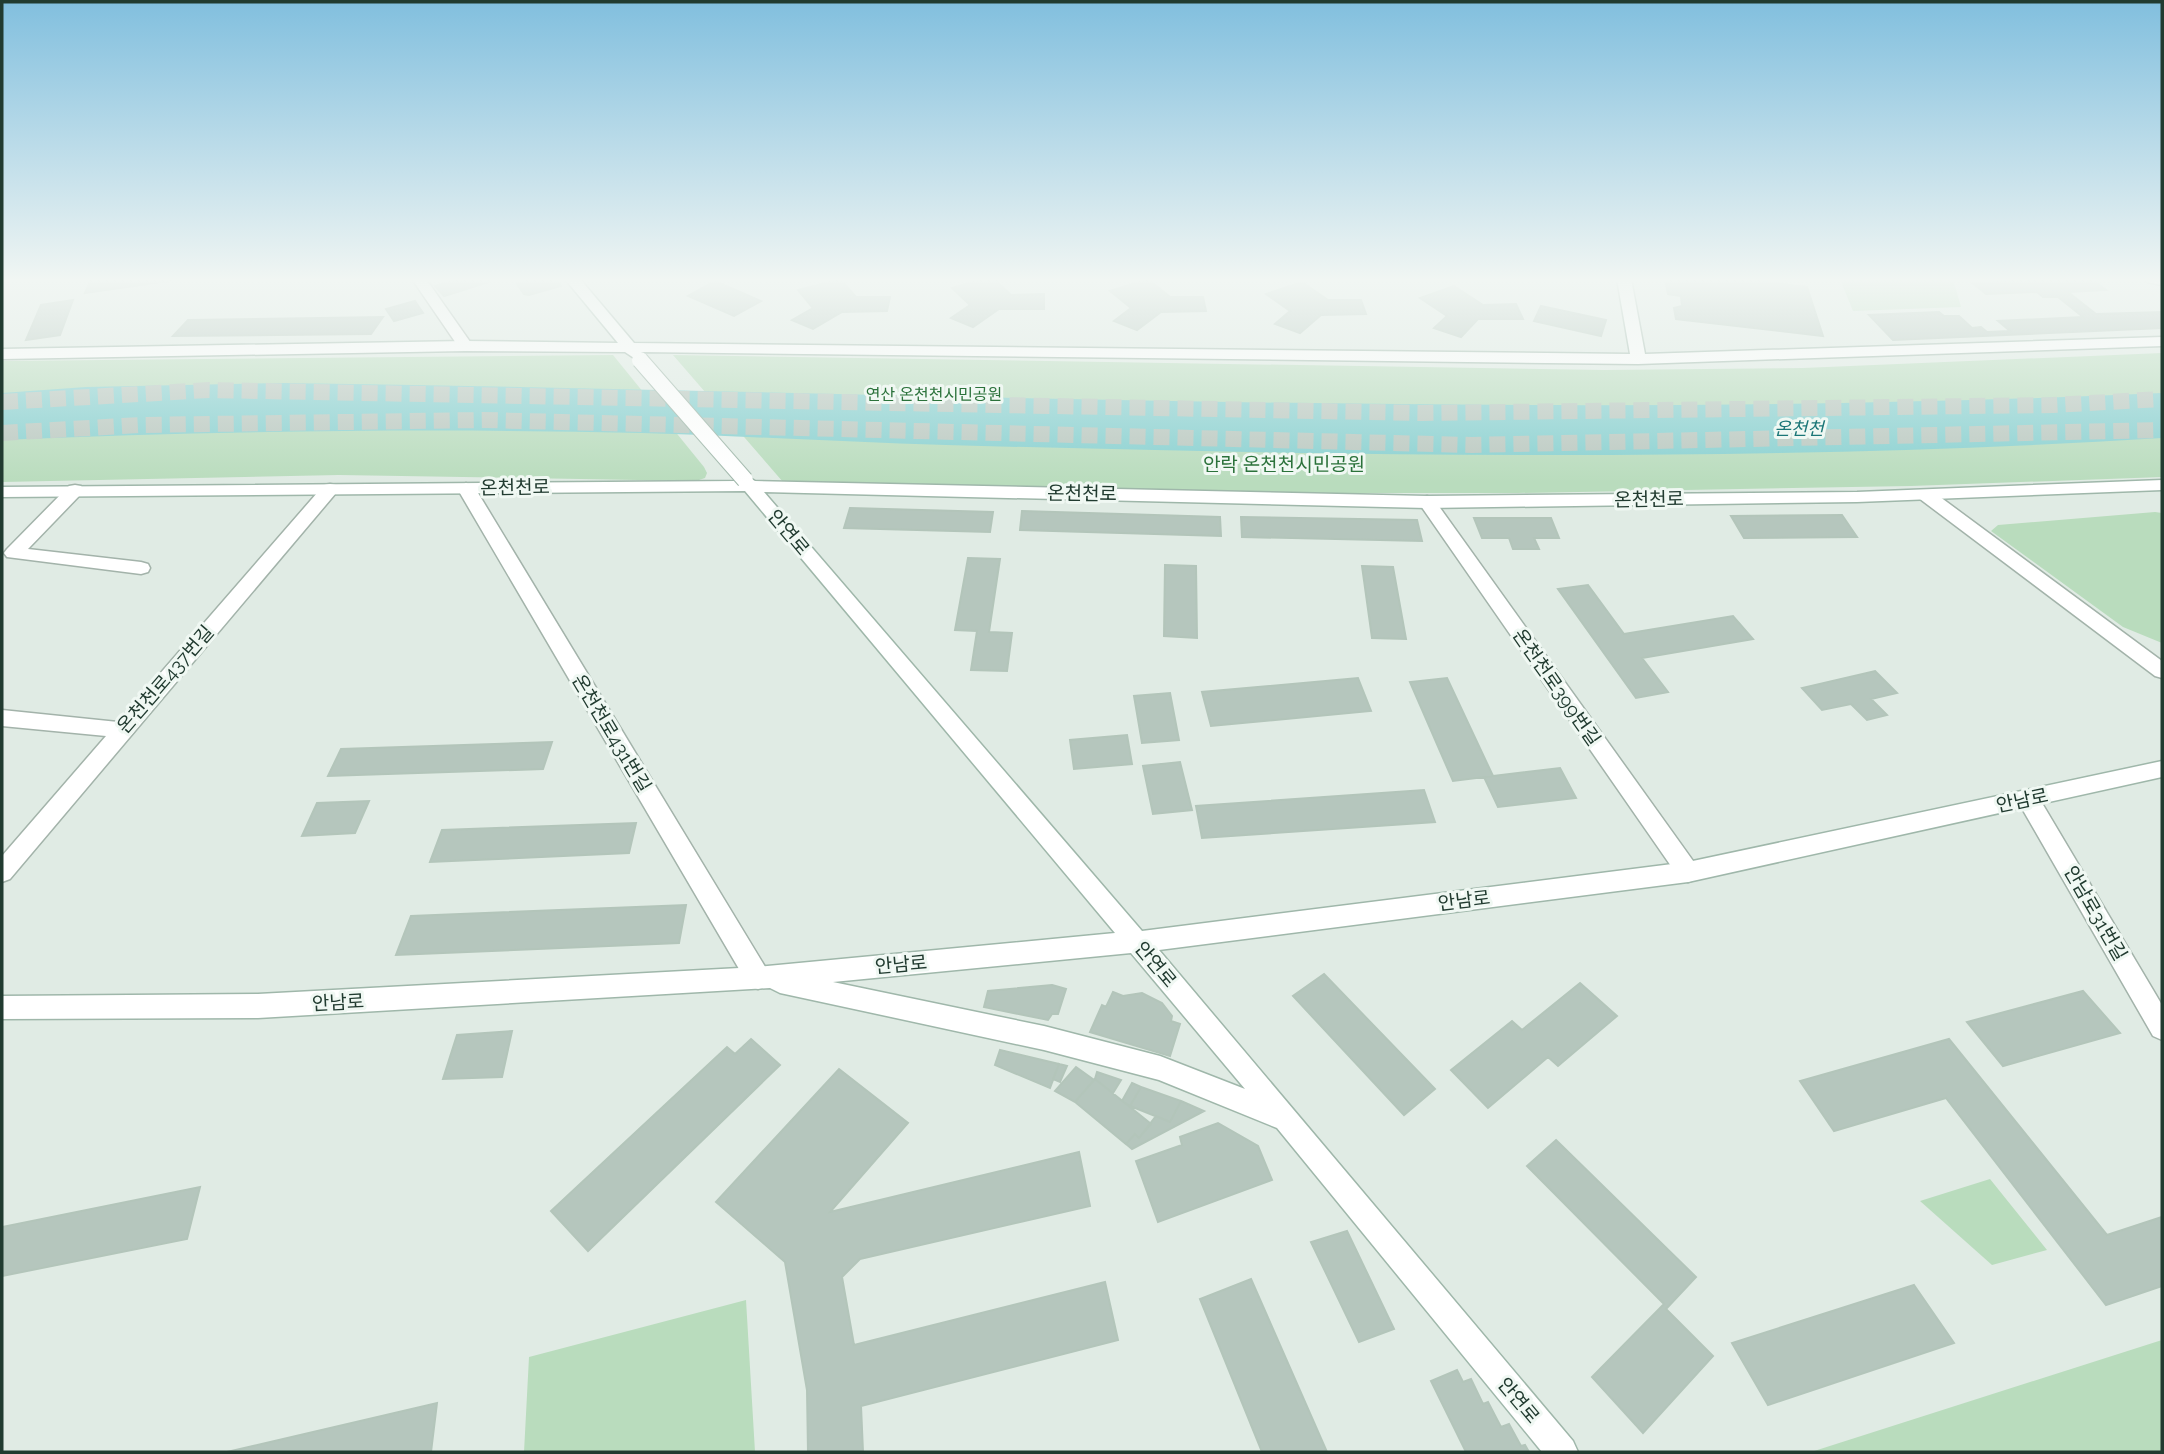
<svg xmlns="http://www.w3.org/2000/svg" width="2164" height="1454" viewBox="0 0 2164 1454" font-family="Raleway,'Noto Sans KR',sans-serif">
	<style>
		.green { fill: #b9dcbd }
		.water { fill: #88d0d0 }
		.building { fill: #b5c6bd; stroke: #b3c5ba; stroke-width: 2 }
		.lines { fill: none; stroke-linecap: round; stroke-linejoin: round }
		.highway-tunnel { stroke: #bac8c0; stroke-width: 16; stroke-dasharray: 16 8; stroke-linecap: butt }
		.street-casing { stroke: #a3b3aa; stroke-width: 3 }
		.secondary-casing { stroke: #9fb7aa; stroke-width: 3 }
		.street { fill: #fff; fill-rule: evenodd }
		.secondary { fill: #fff; fill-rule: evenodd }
		.secondary-bridge-casing { stroke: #9fb7aa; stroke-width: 18; stroke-linecap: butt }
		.secondary-bridge { stroke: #fff; stroke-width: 16 }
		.labels { text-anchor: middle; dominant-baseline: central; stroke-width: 6; stroke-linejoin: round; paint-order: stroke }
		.far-park-label { font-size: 16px; fill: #2b723b; stroke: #f0f8f3 }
		.far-water-label { font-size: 18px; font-style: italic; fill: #1b7677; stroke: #f0f8f3 }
		.park-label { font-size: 19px; fill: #2b723b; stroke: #f0f8f3 }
		.street-label { font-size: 19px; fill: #213b30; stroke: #f0f8f3 }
	</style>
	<rect width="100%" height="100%" fill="#e0ebe4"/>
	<!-- green -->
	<path class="green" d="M1840,279h113l8,28 -108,4z
		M2162,353v124l-251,9 -393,7h-204l-531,-11 -110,-127 932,15 198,-2z
		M613,355l91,112 3,6 -2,5 -9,3 -357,-6 -337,7v-121z
		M2155,512l7,1v130l-39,-16 -132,-96 7,-6z
		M1990,1179l57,71 -55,15 -72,-64z
		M746,1300l9,152h-231l5,-95z
		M2162,1340v112h-351z"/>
	<!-- water -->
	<path class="water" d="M285,383c626,8 1251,39 1877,10v45c-404,25 -811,18 -1216,7 -101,-3 -202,-9 -304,-12 -213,-5 -427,-2 -640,7v-47l84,-6z"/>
	<!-- building -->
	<path class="building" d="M91,279h91l-97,14z
		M460,279l7,10 -23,7 -9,-10z
		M487,279l2,3 -20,6 -6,-8z
		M534,279h22l5,7 -32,9 -5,-1 -7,-10z
		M840,279l16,18h34l-3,14 -45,1 -29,17 -21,-9 21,-12 -15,-18z
		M983,279h11l17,16 33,-1v15h-45l-26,18 -22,-9 19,-13 -18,-17z
		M1148,279l22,18h33l3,14 -45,1 -24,18 -23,-9 17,-13 -21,-17z
		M1665,279h75l67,8 16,49 -147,-17 -2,-11 8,-2 -1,-10 -13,-2z
		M2054,279h38l14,11 -38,2 28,22 66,-2v16l-269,12 -24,-25 70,-3 5,4h15l13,12 9,-1 6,5 23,-1 -12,-10 85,-4 -25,-20h-15l-6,-5 -51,2 -13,-11z
		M715,281l46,20 -27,15 -46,-20z
		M1302,282l26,18h33l5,14 -45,1 -21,18 -25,-9 15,-13 -24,-17z
		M1454,286l29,19 33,-1 7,15h-45l-17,18 -27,-9 13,-12 -27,-18z
		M73,300l-13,35 -34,5 15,-35z
		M415,301l8,12 -29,8 -8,-12z
		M1541,306l65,14 -5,16 -67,-15z
		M383,317l-12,17 -198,2 15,-16z
		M850,508l143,4 -3,20 -146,-4z
		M1022,511l198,6 1,19 -201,-6z
		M1842,515l15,22 -113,1 -13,-22z
		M1241,517l176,3 5,21 -180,-4z
		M1474,518h77l8,20h-25l5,11h-26l-4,-11h-27z
		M968,558l32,1 -11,73 23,1 -5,38 -36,-1 6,-39 -22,-1z
		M1165,565l31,1 1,72 -33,-2z
		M1362,566l31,1 13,72 -34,-1z
		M1588,585l36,49 109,-18 20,23 -111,19 26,34 -32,6 -78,-109z
		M1875,671l22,22 -26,6 16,16 -20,5 -16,-16 -29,6 -20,-22z
		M1358,678l13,33 -160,15 -9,-34z
		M1447,678l46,98 -40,5 -43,-99z
		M1170,693l9,47 -37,3 -8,-47z
		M1127,735l5,29 -58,5 -4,-29z
		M552,742l-9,27 -215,7 13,-27z
		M1180,762l12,48 -39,4 -10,-48z
		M1560,768l16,30 -78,9 -14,-30z
		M1424,790l11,32 -233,16 -6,-32z
		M369,801l-14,32 -53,3 15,-33z
		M636,823l-7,30 -199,9 12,-32z
		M686,905l-7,38 -283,12 15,-39z
		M1324,974l111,115 -31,26 -111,-119z
		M1580,983l37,33 -59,50 -10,-9 -60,51 -37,-38 61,-49 10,9z
		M1052,985l14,4 -8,25h-6l-4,6 -64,-13 4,-16z
		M2083,991l37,42 -117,33 -36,-44z
		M1113,992l10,4 19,-3 20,10 10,13 -1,5 9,3 -10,32 -80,-24 12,-27 4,2z
		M512,1031l-10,46 -59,2 14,-44z
		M751,1039l29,26 -192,186 -37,-40 176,-164 8,7z
		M1949,1039l158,196 55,-18v69l-56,19 -160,-207 -112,33 -34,-50z
		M1000,1050l59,14 -9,24 -55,-23z
		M1059,1064l8,2 -7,16 -7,-3z
		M1076,1067l18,13 -19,22 -20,-11z
		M839,1069l69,54 -78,89 249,-60 11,54 -230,53 -18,18 12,68 251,-63 13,58 -257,66 2,46h-55l-1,-62 -22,-128 -69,-60z
		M1097,1072l24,8 -8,13 -18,-14z
		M1095,1079l56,45 -12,14 -4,-4 -9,10 -51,-42z
		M1132,1083l9,4 -11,19 -8,-5z
		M1141,1087l40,14 -11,21 -40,-16z
		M1181,1101l23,10 -72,38 -6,-5 9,-10 4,4 17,-22 14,6z
		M1218,1123l40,23 14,34 -114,42 -22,-61 46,-16 -2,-8z
		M1556,1140l140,137 -30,32 47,47 -70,77 -51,-56 72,-73 -137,-138z
		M200,1187l-13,52 -185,37v-49z
		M1347,1231l47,98 -35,13 -48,-100z
		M1251,1279l76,173h-65l-62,-153z
		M1914,1285l40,58 -186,62 -36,-62z
		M1457,1370l6,12 8,-3 12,25 5,-2 13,25 8,-3 12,22 4,-1 4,7h-63l-35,-71z
		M437,1403l-6,49h-204z"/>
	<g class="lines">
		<!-- highway-tunnel -->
		<path class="highway-tunnel" d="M2,402l207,-12 1213,23 631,-8 109,-6
			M2,433l138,-8 343,-5 989,25 690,-15"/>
		<defs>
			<path id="street" d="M412,279h14l47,67 -3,3h-10z
				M2145,279h17v6l-15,-3z
				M466,483l9,5 292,482 3,8 -3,8 -9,3 -9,-3 -292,-498z
				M330,484l6,1 3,4 -3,4 -326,386 -8,3v-26l104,-120 -104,-10v-16l116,12 206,-237z
				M75,485l6,1 3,4 -3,4 -53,55 113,13 7,2 2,4 -2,4 -7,2 -134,-17 -3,-4 3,-4 62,-63z
				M1926,490l6,1 230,170v17l-7,-2 -235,-177 -3,-4 3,-4z
				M1427,496l6,2 263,367 4,7 -4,7 -8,3 -8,-3 -259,-373 -3,-4 3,-4z
				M2028,790l8,3 126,212v35l-9,-4 -133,-231 -3,-6 3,-6z"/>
			<path id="secondary" d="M565,279h15l54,64 996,11 -13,-75h14l14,75 517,-17v9l-524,18 -997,-12 -7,6 -9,-6 -160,-1 -463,8v-10l463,-8 153,2z
				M745,475l10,6 672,15 430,-4 305,-12v10l-305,12 -430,6 -663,-16 378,439 546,-69 474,-101v16l-474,105 -529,68 414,491 5,11h-36l-265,-324 -118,-48 -115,-30 -264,-57 -10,-5 -512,30 -256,1v-23l256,-2 500,-27 357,-34 -370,-442 -743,6v-10l735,-6 2,-5zM1131,953l114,136 -85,-33 -116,-30 -211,-44z"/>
		</defs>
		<!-- street casing -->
		<use href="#street" class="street-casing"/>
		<!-- secondary casing -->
		<use href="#secondary" class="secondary-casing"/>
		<!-- street -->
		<use href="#street" class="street"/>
		<!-- secondary -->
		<use href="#secondary" class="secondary"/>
		<defs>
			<path id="secondary-bridge" d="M640,360l105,120"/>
		</defs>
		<!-- secondary-bridge casing -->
		<use href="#secondary-bridge" class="secondary-bridge-casing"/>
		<!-- secondary-bridge -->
		<use href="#secondary-bridge" class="secondary-bridge"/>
	</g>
	<!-- sky -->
	<linearGradient id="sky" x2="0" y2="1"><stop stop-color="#81bfde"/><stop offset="0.58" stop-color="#f1f6f3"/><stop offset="1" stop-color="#f1f6f3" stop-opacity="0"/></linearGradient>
	<rect width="2164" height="483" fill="url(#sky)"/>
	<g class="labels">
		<!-- far-park labels -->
		<g class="far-park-label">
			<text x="934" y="394">연산 온천천시민공원</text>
		</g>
		<!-- far-water labels -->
		<g class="far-water-label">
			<text x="1799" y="428">온천천</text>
		</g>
		<!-- park labels -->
		<g class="park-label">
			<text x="1284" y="464">안락 온천천시민공원</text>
		</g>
		<!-- street labels -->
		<g class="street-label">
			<text transform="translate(515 487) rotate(-1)">온천천로</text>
			<text transform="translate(1082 493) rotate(1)">온천천로</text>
			<text transform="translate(1649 499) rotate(-1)">온천천로</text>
			<text transform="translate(789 532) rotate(50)">안연로</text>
			<text transform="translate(165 679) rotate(-49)">온천천로437번길</text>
			<text transform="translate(1557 687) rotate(55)">온천천로399번길</text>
			<text transform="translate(612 733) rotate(59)">온천천로431번길</text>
			<text transform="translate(2022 800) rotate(-12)">안남로</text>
			<text transform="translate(1464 900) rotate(-7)">안남로</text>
			<text transform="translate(2096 913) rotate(60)">안남로31번길</text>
			<text transform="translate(901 964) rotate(-5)">안남로</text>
			<text transform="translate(1156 964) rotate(50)">안연로</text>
			<text transform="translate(338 1002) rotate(-3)">안남로</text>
			<text transform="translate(1519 1400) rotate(50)">안연로</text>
		</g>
	</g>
	<!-- border -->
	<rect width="2164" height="1454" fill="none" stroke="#213b30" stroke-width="7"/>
</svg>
